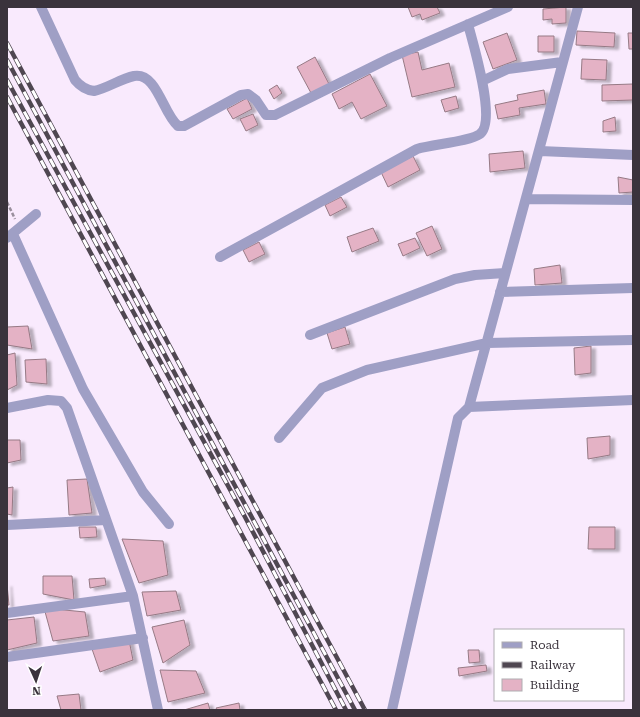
<svg xmlns="http://www.w3.org/2000/svg" width="640" height="717" viewBox="0 0 640 717" font-family="'Roboto Serif',serif">
<style>
.building{fill:#e4b2c5;stroke:#967a85;filter:url(#shadow)}
.lines{fill:none;stroke-linecap:round;stroke-linejoin:round}
.path{stroke:#9a8f9d;stroke-width:2.5;stroke-dasharray:4 2;stroke-linecap:butt}
.minor{stroke:#9f9fc5;stroke-width:10}
.rail-casing{stroke:#4f4751;stroke-width:4.5}
.rail{stroke:#fff;stroke-width:3;stroke-dasharray:9;stroke-linecap:butt}
</style>
<defs>
<filter id="shadow"><feDropShadow dx="4.5" dy="2.5" stdDeviation="1" flood-color="#0004"/></filter>
</defs>
<rect width="100%" height="100%" fill="#f9eafd"/>
<path class="building" d="M408,7H437L440,13L422,20L420,14L412,17Z
M566,7V23L552,24V19L543,20V9Z
M577,31L615,33L614,47L576,45Z
M507,33L517,60L493,69L483,42Z
M628,33H633V49H629Z
M538,36H554V52H538Z
M418,52L422,70L449,63L455,87L412,97L402,55Z
M315,57L329,84L311,93L297,67Z
M582,59L607,60L606,80L581,79Z
M370,74L387,106L361,119L352,102L339,109L332,94Z
M633,84V100L602,101V85Z
M277,85L282,93L274,99L269,90Z
M544,90L546,104L519,108L520,115L498,119L495,105L518,100L517,95Z
M456,96L459,108L445,112L441,100Z
M247,98L252,109L233,119L227,109Z
M253,114L258,125L246,131L240,119Z
M615,117L616,131L603,132V121Z
M523,151L525,168L490,172L489,154Z
M413,156L420,170L388,187L381,172Z
M618,177L633,180V192L619,193Z
M341,197L347,207L330,216L325,205Z
M432,226L442,249L427,256L416,233Z
M373,228L379,241L352,252L347,237Z
M415,238L420,248L403,256L398,244Z
M259,242L265,254L249,262L243,250Z
M560,265L562,283L535,285L534,269Z
M28,326L32,349L7,345V327Z
M345,327L350,344L332,349L327,333Z
M591,346V373L575,375L574,348Z
M15,353L17,385L7,390V355Z
M46,359L47,384L26,382L25,360Z
M610,436V455L588,459L587,438Z
M7,440H20L21,460L7,463Z
M87,479L92,513L69,515L67,480Z
M13,487L12,515L7,514V488Z
M79,527H96L97,537L80,538Z
M589,527H615V549H588Z
M122,539L163,541L168,575L139,583Z
M43,576H72L74,600L43,594Z
M105,578L106,585L90,588L89,579Z
M7,584L9,605H7Z
M176,591L181,610L147,616L142,592Z
M44,608L85,612L89,636L53,641Z
M34,617L37,643L7,650V620Z
M184,620L190,645L163,663L152,627Z
M129,640L133,660L100,672L92,649Z
M468,650H479L480,662L469,663Z
M486,665L487,671L459,676L458,668Z
M160,670L196,671L205,693L168,702Z
M79,694L81,710H61L57,696Z
M208,703L210,710H184Z
M239,703L240,710H217L216,708Z"/>
<g class="lines">
<path class="path" d="M7,202L15,219"/>
<path class="minor" d="M41,7L75,80C80,86 85,90 94,91C108,88 120,79 134,76C157,72 163,114 178,126H184L241,95L248,94L256,100L266,115H275L390,58L508,7
M482,81L508,69L562,62
M540,151L633,155
M526,199L633,200
M13,234L83,389L143,492L169,524
M7,238L36,214
M220,257L417,149C432,144 469,142 480,134C497,121 473,44 468,24
M500,292L633,288
M310,335L455,279L475,275L505,273
M469,407L578,7
M7,408L48,400L61,401L67,408L133,596L158,710
M279,438L322,388L367,370L487,343L633,340
M7,525L106,520
M7,613L133,596
M7,657L143,638
M392,710L458,418L469,407L633,400"/>
<g class="rail-casing">
<path id="rail" d="M7,43L365,710
M7,60L355,710
M7,80L245,517L346,710
M7,97L336,710"/>
</g>
<use href="#rail" class="rail"/>
</g>
<rect width="640" height="717" fill="none" stroke="#3a333c" stroke-width="16"/>
<rect x="494" y="629" width="130" height="72" fill="#ffffff" stroke="#b0adb1"/>
<rect x="502" y="642" width="20" height="6" fill="#9f9fc5" stroke="#b0adb1"/>
<text x="530" y="649" font-size="12" fill="#3a333c">Road</text>
<rect x="502" y="662" width="20" height="6" fill="#4f4751" stroke="#b0adb1"/>
<text x="530" y="669" font-size="12" fill="#3a333c">Railway</text>
<rect x="502" y="679" width="20" height="12" fill="#e4b2c5" stroke="#b0adb1"/>
<text x="530" y="689" font-size="12" fill="#3a333c">Building</text>
<g transform="translate(36 681) rotate(177)" stroke="#ffffff" stroke-width="3" paint-order="stroke">
<path d="M0-3L7 15L0 10L-7 15Z" fill="#3a333c"/>
<text y="-6" font-size="11" font-weight="bold" text-anchor="middle" fill="#3a333c">N</text>
</g>
</svg>
